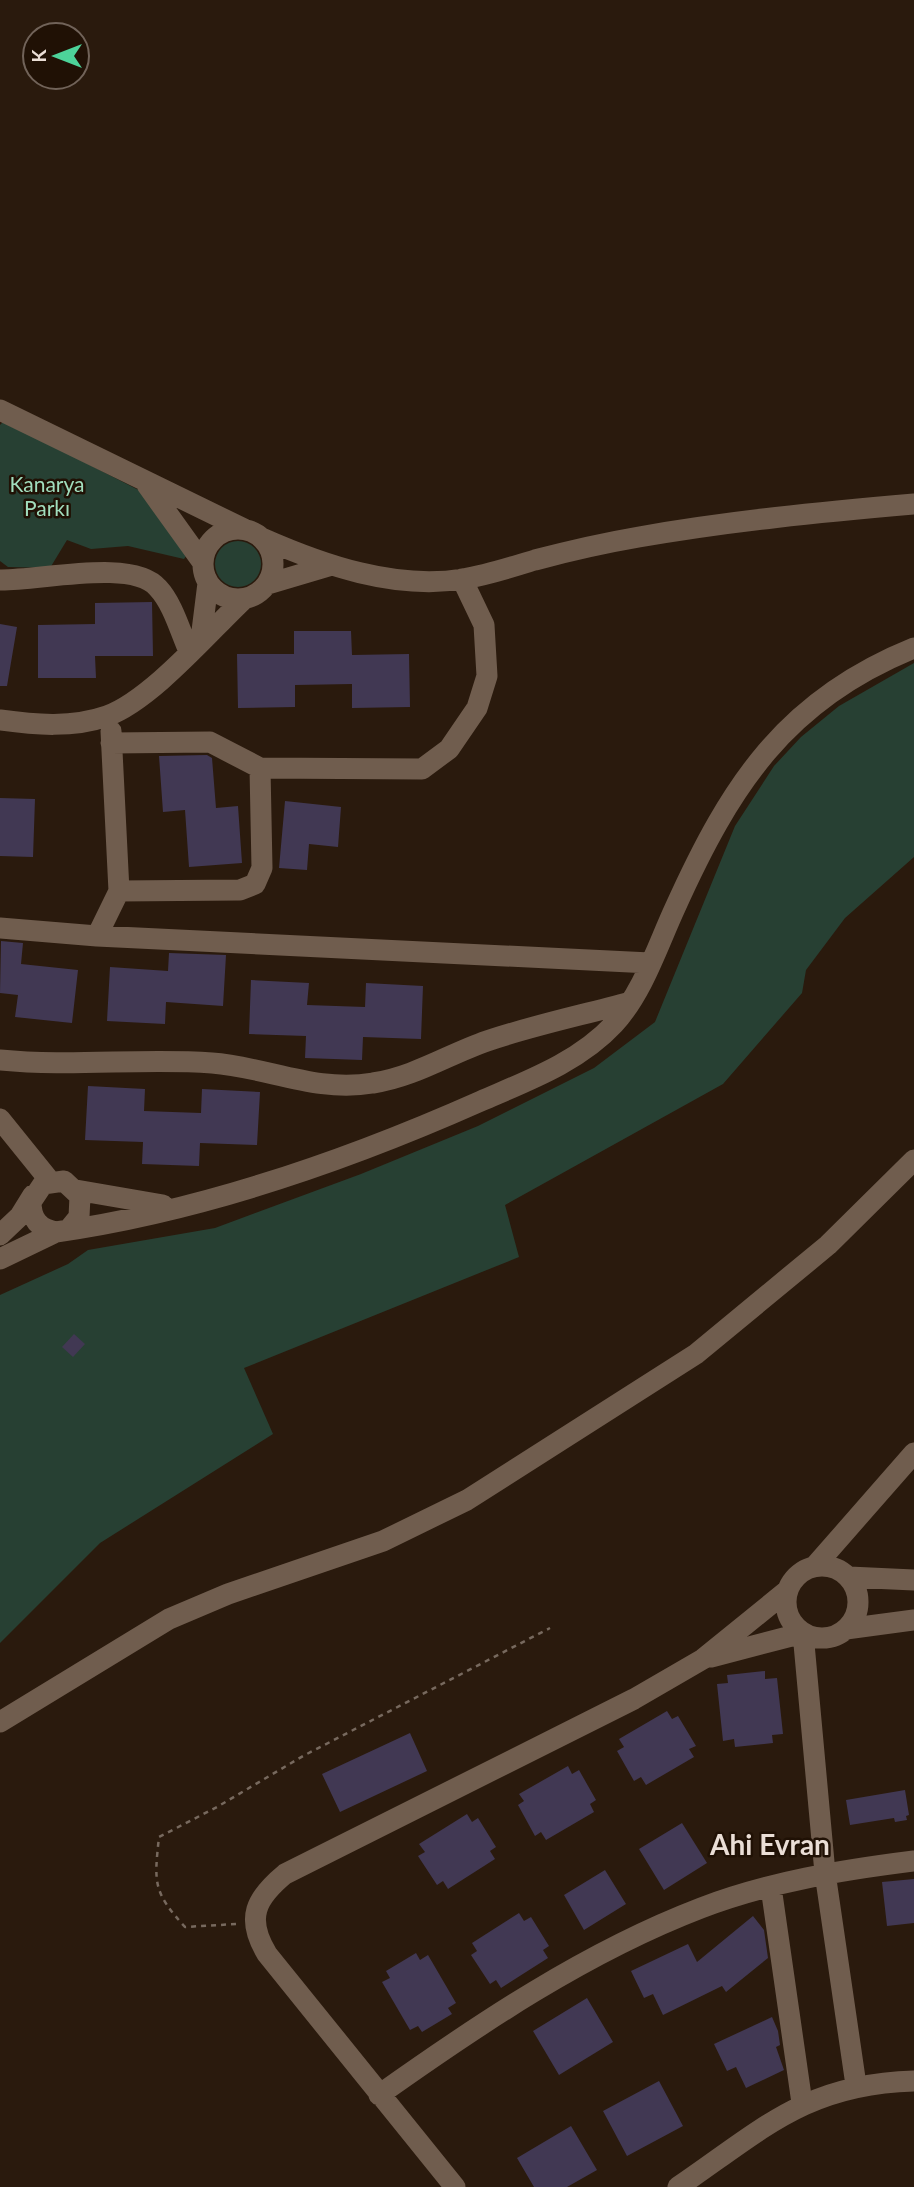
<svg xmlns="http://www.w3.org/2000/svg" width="914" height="2187" viewBox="0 0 914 2187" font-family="Lato,sans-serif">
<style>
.green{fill:#274033}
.building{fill:#413853}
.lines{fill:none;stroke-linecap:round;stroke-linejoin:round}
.path{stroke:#77695e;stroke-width:2.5;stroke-dasharray:5 5;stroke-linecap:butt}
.minor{stroke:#705d4e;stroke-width:21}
.labels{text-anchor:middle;stroke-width:5;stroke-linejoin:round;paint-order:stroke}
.park-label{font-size:21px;fill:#a1ddbd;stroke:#201105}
.district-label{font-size:28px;font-weight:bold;fill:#eaded6;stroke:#201105}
</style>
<rect width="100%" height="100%" fill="#2a1a0d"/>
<path class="green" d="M4,421L160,501L194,545L184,559L128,546L91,549L67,540L50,568L8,567L0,561V425Z
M215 564a23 23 0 1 1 46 0a23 23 0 1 1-46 0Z
M914,663V857L845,918L806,970L802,993L723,1084L505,1205L519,1257L244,1368L273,1434L100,1543L0,1643V1295L68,1264L88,1250L215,1228L361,1174L478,1126L594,1068L655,1022L735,826L774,766L801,737L839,706Z"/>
<path class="building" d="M152,602L153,656H95L96,678H38V625L95,624V603Z
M0,624L17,627L7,686H0Z
M294,631H351L352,655L409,654L410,707L352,708V684L295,685V707L238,708L237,654H294Z
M207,755L212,758L216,808L238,806L242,863L189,867L185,810L163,812L159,756Z
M0,798L35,799L33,857L0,856Z
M285,801L341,807L338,847L309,844L307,870L279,868Z
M1,941L23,943L21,964L78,970L72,1023L15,1017L18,995L0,993Z
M169,953L226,955L223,1006L166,1002L165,1024L107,1021L110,967L168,971Z
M251,980L309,983L307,1005L365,1007L366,983L423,986L421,1039L363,1037L362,1060L305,1058L306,1036L249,1034Z
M88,1086L145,1089L144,1111L201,1113L202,1089L260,1092L257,1145L200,1143L199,1166L142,1164L143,1142L85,1140Z
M74,1334L85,1344L73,1357L62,1347Z
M765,1671V1679L777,1678L783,1734L772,1735L773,1743L735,1747L734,1739L723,1741L717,1684L728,1683L727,1675Z
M667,1711L672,1719L678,1716L696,1746L689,1749L694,1757L646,1785L641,1777L634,1781L617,1751L624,1747L619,1739Z
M410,1733L427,1771L340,1812L322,1774Z
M568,1766L572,1774L579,1770L596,1800L590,1804L594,1812L546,1840L541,1832L535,1836L518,1805L524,1801L519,1794Z
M905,1790L909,1815L906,1816L907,1820L895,1822L894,1818L850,1825L846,1800Z
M467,1814L472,1822L478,1818L496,1847L490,1851L495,1859L448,1889L443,1881L437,1885L418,1856L425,1852L419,1844Z
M682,1823L707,1863L664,1890L639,1849Z
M605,1870L626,1904L584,1930L564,1895Z
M914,1879V1923L887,1926L882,1882Z
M519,1913L524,1921L531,1917L549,1946L543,1950L548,1958L501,1988L496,1980L490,1984L471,1955L477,1951L472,1943Z
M753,1916L764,1930L768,1958L726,1992L722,1986L663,2015L653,1994L644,1998L631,1971L688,1944L697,1962Z
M416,1953L420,1960L428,1955L456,2003L448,2008L452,2014L422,2032L418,2026L410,2030L382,1982L390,1978L386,1971Z
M587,1998L613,2042L559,2075L533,2031Z
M772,2017L778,2031L780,2045L776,2047L784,2070L746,2088L736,2067L727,2071L714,2044Z
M659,2081L683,2126L627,2156L603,2111Z
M571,2126L597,2170L567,2187H534L517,2158Z"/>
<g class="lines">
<path class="path" d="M236,1924L185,1927C153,1892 154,1883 159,1837L217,1807L303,1756L550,1628"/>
<path class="minor" d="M0,410L244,529
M147,485L203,563
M203 564a35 35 0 1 1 70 0a35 35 0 1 1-70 0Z
M262,538C323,565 395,590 463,579C488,575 511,567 535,560C569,551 604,543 639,537C730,521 822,512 914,504
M0,580C39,581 133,558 158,588C173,604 180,631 189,651
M268,584L332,565
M201,639L208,583
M0,720C35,725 73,728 107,716C151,700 208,633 243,600
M111,743L210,742L260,768L262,868L255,884L240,890L119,891
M260,768L422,769L449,749L477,708L487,676L484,625L462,579
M0,928L97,936L650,963
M97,936L119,891L111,731
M0,1060C71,1067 141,1058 212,1063C267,1067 316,1093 373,1083C414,1077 449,1054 487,1041C534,1025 583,1015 630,1002
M0,1119L50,1181
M76,1190L163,1205
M70,1228L79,1217L80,1196L64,1181L43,1184L31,1202C31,1219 39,1229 56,1232C203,1211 346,1161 481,1101C527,1081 579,1062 614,1024C643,992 657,947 675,908C730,786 785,700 914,648
M0,1235L20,1216L33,1195
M0,1259L56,1232
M786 1602a36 36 0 1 1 72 0a36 36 0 1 1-72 0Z
M815,1566L914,1453
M849,1577L914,1580
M846,1629L914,1620
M711,1657L803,1633L825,1873L856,2085
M0,1722L169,1619L228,1594L383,1541L467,1500L696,1354L828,1245L914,1160
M771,1887L802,2103
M379,2095C479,2024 586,1952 701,1908C769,1882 842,1870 914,1861
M455,2187L267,1954C245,1918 256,1898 285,1874L634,1699L703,1659L788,1590
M678,2187C763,2129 806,2084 914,2081"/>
</g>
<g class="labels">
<g class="park-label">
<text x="47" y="492">Kanarya<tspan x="47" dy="24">Parkı</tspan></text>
</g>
<g class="district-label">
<text x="770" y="1855">Ahi Evran</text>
</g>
</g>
<g transform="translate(56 56) rotate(270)"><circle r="33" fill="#201105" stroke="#716359" stroke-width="2"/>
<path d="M0-5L12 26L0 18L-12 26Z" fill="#4dd39a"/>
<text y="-10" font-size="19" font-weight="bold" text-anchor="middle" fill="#eaded6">K</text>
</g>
</svg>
